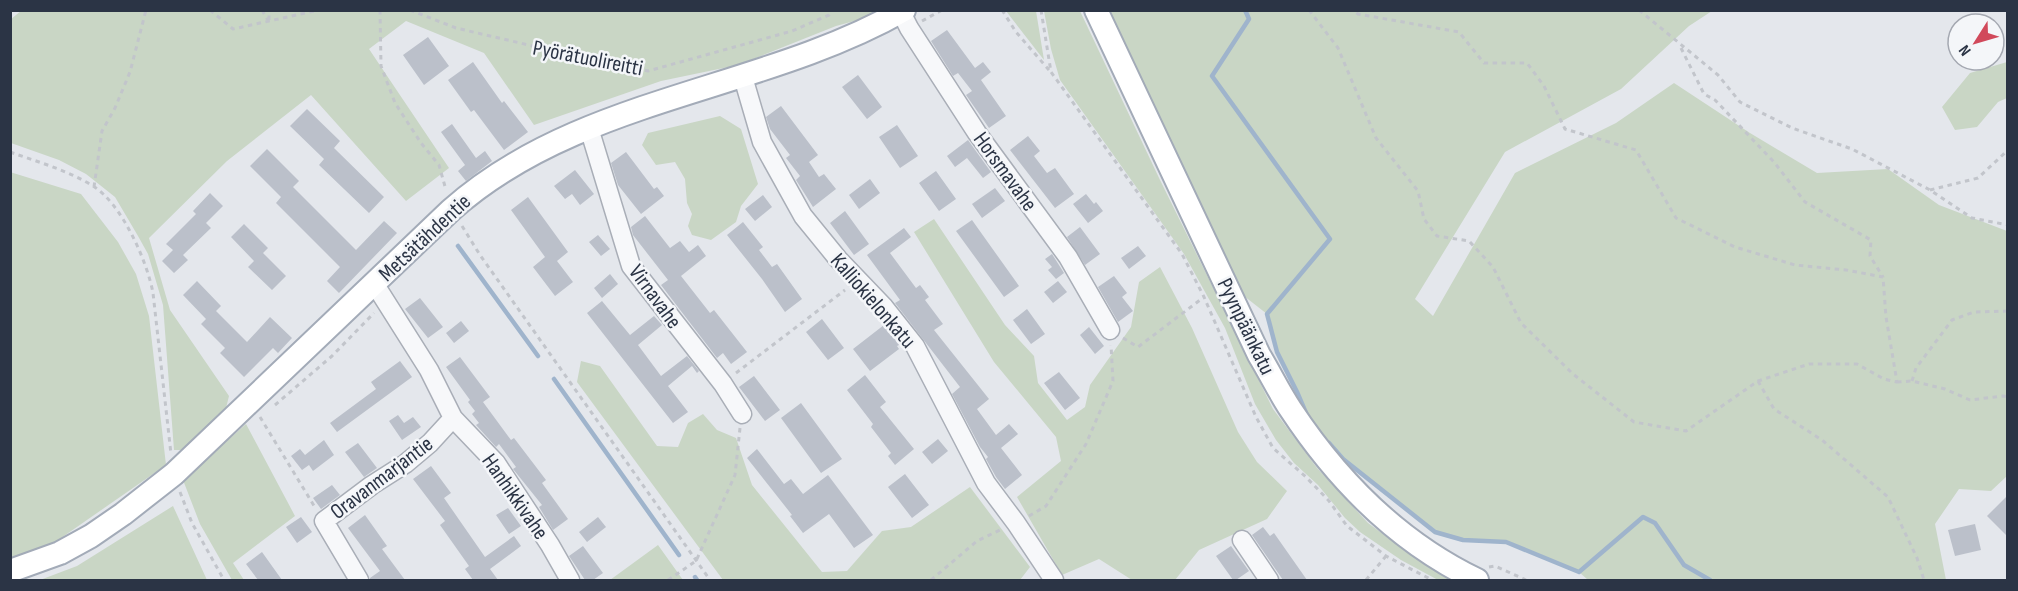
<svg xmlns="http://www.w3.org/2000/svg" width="2018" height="591" viewBox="0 0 2018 591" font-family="'Sofia Sans Condensed',sans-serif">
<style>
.green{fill:#c9d6c5}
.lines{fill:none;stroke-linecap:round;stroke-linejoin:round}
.stream{stroke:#9fb4cc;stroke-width:4.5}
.building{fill:#bbc0ca}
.minor-casing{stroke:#a9aeb7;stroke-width:21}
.major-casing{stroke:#a3abb8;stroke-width:26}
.path{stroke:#c2c5cb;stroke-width:3;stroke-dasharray:4.5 4.5;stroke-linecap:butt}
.minor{stroke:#f7f8fa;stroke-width:18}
.major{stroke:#fff;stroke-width:22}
.labels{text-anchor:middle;stroke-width:5;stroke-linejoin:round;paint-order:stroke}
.street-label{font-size:22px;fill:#2b3445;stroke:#f4f6f9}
</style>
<rect width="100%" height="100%" fill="#e4e7ec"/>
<path class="green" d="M22,10L885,11L880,14L836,26L738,65L661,81L534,125L484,53L406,21L369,49L449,168L406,201L311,95L227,161L149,238L170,310L229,396L225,412L183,450H174L163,305L148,254L138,236L115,197L86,174L59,160L11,143L10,20Z
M1006,11H1036L1044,60Z
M1044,11H1080L1160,180L1273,409L1317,468L1368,523L1425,565L1452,580H1438L1401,560L1360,532L1345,518L1318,485L1294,463L1276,440L1255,404L1225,328L1184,254L1060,80L1051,49Z
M1107,11H1712L1689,26L1621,89L1505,152L1415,299L1433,316L1515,173L1616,123L1674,83L1750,133L1817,173L1888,169L1939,205L2007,231V476L1991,491L1959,489L1935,524L1946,580H1588L1579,572L1506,542L1463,540L1435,532L1343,459L1308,420L1297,392L1277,352L1267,314L1244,296Z
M2007,62V98L1998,102L1977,127L1955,130L1942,107L1970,73Z
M720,116L741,129L758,184L741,206L736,222L711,240L692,235L688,226L692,214L687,203L685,179L675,162L656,165L642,145L648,133Z
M10,172L81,194L118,242L136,274L149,316L166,465L51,545L10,559Z
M934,219L1005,325L1034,356L1038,383L1067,420L1085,407L1090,385L1131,327L1139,282L1160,267L1192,328L1238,432L1257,462L1287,491L1267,519L1199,550L1175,580H1132L1099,559L1062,575L1017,497L1061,461L1056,437L994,362L914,232Z
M581,361L600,366L657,446L678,447L688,423L703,414L717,430L736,438L752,485L822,572L847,571L882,531L911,527L970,487L1030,567L1020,580H723L577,382Z
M246,424L295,516L233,563L244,580H232L200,524L183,480Z
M173,506L207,580H40L77,566Z
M658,545L683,580H610Z"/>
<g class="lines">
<path class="stream" d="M1245,10L1249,19L1212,76L1330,239L1267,314L1277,352L1297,392L1306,413
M458,246L538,356
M554,379L679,555
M1329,443L1343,459L1435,532L1463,540L1506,542L1579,572L1643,517L1655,523L1684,565L1710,580
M695,577L697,580"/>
</g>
<path class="building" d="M947,30L975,68L983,62L991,72L981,80L1006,116L989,128L966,95L972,91L958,73L953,76L931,41Z
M428,37L449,66L424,85L403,55Z
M473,62L502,103L504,101L528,132L504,150L474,110L471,112L448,80Z
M858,75L882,107L867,119L842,87Z
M781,106L818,155L809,162L819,177L824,174L836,189L813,207L796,180L800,176L786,158L790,155L770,129L766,117Z
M307,109L340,141L334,148L384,197L369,213L319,165L324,159L290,126Z
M452,124L476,158L485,151L492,161L466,181L458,171L465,165L441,132Z
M897,125L918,156L900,168L879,137Z
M1028,136L1040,151L1034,156L1047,173L1055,168L1074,194L1055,208L1010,150Z
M968,140L991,172L983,178L967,158L955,167L947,156Z
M267,149L299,181L293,187L356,250L384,221L397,233L339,293L327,281L340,267L276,203L281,197L250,166Z
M626,152L654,189L657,187L664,196L641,214L618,185L611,163Z
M575,170L594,194L580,205L572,194L565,199L554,186Z
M936,171L956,199L939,211L919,183Z
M870,179L880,193L859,209L849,195Z
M995,188L1005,201L982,218L972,204Z
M210,193L223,206L206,223L211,228L183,255L188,260L174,273L162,261L173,250L166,244L196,214L193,211Z
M1086,194L1094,204L1096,202L1103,211L1088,223L1073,204Z
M763,195L772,207L755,221L745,209Z
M528,197L568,252L557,261L573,282L555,296L533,267L545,257L511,210Z
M845,211L869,244L854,255L830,223Z
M645,216L670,248L680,241L689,252L698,245L706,256L681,276L710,313L714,310L747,352L731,364L723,353L717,358L661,285L668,280L633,235L631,227Z
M972,220L1019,286L1004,297L956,231Z
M743,222L763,247L759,250L772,267L777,264L802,299L785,312L762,279L727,235Z
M244,224L268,248L263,253L286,276L272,290L248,267L254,261L231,237Z
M1080,227L1100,254L1085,265L1067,237Z
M904,228L911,237L890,253L916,288L920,285L929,297L925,300L943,324L934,330L989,399L977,409L996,435L1009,424L1018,434L1001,448L1022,475L1005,489L996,477L986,459L988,457L980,447L952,394L960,387L895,303L900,300L867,255Z
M598,235L610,249L601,256L589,242Z
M1138,246L1146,256L1129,269L1121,258Z
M1052,254L1064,273L1056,279L1048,270L1052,267L1045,259Z
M610,274L618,284L602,298L594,288Z
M1114,276L1127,293L1122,297L1133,311L1118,322L1098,287Z
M197,281L221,306L216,311L247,342L270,317L292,338L278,353L273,348L244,377L220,353L225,348L201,324L206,319L183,295Z
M1058,281L1067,292L1053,303L1044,292Z
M420,298L443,327L428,338L405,309Z
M602,301L630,335L654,316L662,325L638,345L661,376L687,356L699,371L697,373L692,366L668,386L688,412L673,423L587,313Z
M1027,309L1045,334L1031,344L1013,320Z
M822,319L844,348L828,360L806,332Z
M461,321L469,331L454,343L446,333Z
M884,325L899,345L897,346L899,349L870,371L853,349Z
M1089,327L1104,346L1095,354L1080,335Z
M460,357L490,397L483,402L511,440L514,438L546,480L542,483L568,519L553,530L539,507L542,505L513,469L516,467L499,444L496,447L476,425L479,423L472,414L475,411L468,402L470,400L446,367Z
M400,361L412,377L337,432L330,423L376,389L371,382Z
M1059,372L1080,398L1065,410L1044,383Z
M865,375L886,402L880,407L914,449L895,465L888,456L891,453L871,427L873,424L847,390Z
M754,376L780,410L765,421L739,387Z
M801,403L842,459L821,473L781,418Z
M398,415L404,423L413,417L421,427L402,440L389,421Z
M938,439L948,451L932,464L922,452Z
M324,440L334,455L313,471L309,465L302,470L291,456L300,449L305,455Z
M358,443L377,468L364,477L345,452Z
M757,449L784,484L791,479L803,494L828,475L873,535L854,548L829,514L803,533L790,516L792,515L747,458Z
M431,466L451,493L444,498L485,557L514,536L521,546L490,569L498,580H473L465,569L469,566L440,525L445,521L413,479Z
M905,474L929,505L912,518L888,487Z
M332,485L340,495L321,509L313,498Z
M2007,496V536L1987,516Z
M508,508L521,526L509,534L496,515Z
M365,515L387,546L382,549L405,580H370V578L380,571L348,528Z
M301,517L312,532L297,543L286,527Z
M598,517L606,527L587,542L579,532Z
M1975,524L1981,550L1955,556L1948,530Z
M1263,527L1270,536L1274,533L1307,580H1283L1252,535Z
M583,546L603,573L593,580H585L569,556Z
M1231,546L1249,571L1236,580H1233L1216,556Z
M262,552L282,580H258L246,564Z"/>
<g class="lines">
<g class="minor-casing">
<path id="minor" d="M901,12L909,28L977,133L1068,257L1110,330
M743,77L762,142L803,216L838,259L884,307L915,346L986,483L1016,523L1054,580
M589,128L631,266L723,384L742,414
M453,418L496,463L550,545L570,580
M1242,540L1269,580
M359,580L324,521L372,485L405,464L430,443L453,418L429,370L374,283"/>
</g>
<g class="major-casing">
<path id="major" d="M1096,10L1259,355C1270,373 1279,392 1291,410C1338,481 1400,543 1477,580
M10,571L60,553L91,536L123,514L174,474L451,210C578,97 760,92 904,10"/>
</g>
<path class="path" d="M210,10L233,29L319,10
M262,10L269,22
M380,10L381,66L395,103L421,143L439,165L446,190
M410,10L456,28L550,50L648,71L792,31L829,15L832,10
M1002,10L1016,32L1049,70
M1041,10L1051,72L1182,254L1204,297L1256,417L1273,448L1306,477L1329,501L1347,526L1386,556L1432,580
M1309,10L1338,48L1376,138L1418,191L1424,219L1437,236L1469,241L1493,267L1521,323L1573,374L1634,422L1686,431L1758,381L1809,364H1857L1884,379L1897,382L1886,317L1883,277L1846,270L1795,265L1735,247L1676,218L1636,150L1565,129L1544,86L1527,63H1484L1459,32L1358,14L1353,10
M1639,10L1718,75L1740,102L1792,128L1852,149L1930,190L1972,218L2008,225
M269,20V10
M922,21L942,10
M1681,48L1704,94L1715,100L1774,162L1805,202L1871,240L1870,256L1883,277
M10,152C38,162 67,170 93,186C122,204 147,261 153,293L171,454
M94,187L102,131L115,108L130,72L146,10
M1930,190L1978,178L2008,150
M462,226L480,255L710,580
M1123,338L1138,347L1204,297
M736,373L845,290
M1758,381L1774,409L1822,440L1888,497L1917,558L1924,580
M1912,381L1916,368L1952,320L1974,312L2008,311
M1897,382L1912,381L1945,389L1970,400L2003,396L2008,397
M275,405L332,356L374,313
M260,417L316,509
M180,492L192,523L224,580
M1029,516L1046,506L1086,444L1113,381L1111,345
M1489,567L1495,566L1526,580
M668,580L696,561L735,475L740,428
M931,580L977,541L1002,529
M1366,580L1386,556"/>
<use href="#minor" class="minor"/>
<use href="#major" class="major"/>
</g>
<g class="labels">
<g class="street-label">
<text transform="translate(588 57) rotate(11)" y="8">Pyörätuolireitti</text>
<text transform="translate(1006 171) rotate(54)" y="8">Horsmavahe</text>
<text transform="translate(424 237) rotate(-43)" y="8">Metsätähdentie</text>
<text transform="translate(656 296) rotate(54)" y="8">Virnavahe</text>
<text transform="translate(874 300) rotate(49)" y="8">Kalliokielonkatu</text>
<text transform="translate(1247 326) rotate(64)" y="8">Pyynpäänkatu</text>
<text transform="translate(381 477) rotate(-37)" y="8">Oravanmarjantie</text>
<text transform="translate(516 496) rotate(55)" y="8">Hanhikkivahe</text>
</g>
</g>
<rect width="2018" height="591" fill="none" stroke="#2b3445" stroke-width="24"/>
<g transform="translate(1976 42) rotate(233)"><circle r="28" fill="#f4f6f9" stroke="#a4a8b1" stroke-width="1.5"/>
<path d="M0-4.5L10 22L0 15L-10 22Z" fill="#d1495b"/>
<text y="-9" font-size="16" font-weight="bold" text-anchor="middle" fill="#2b3445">N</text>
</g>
</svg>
